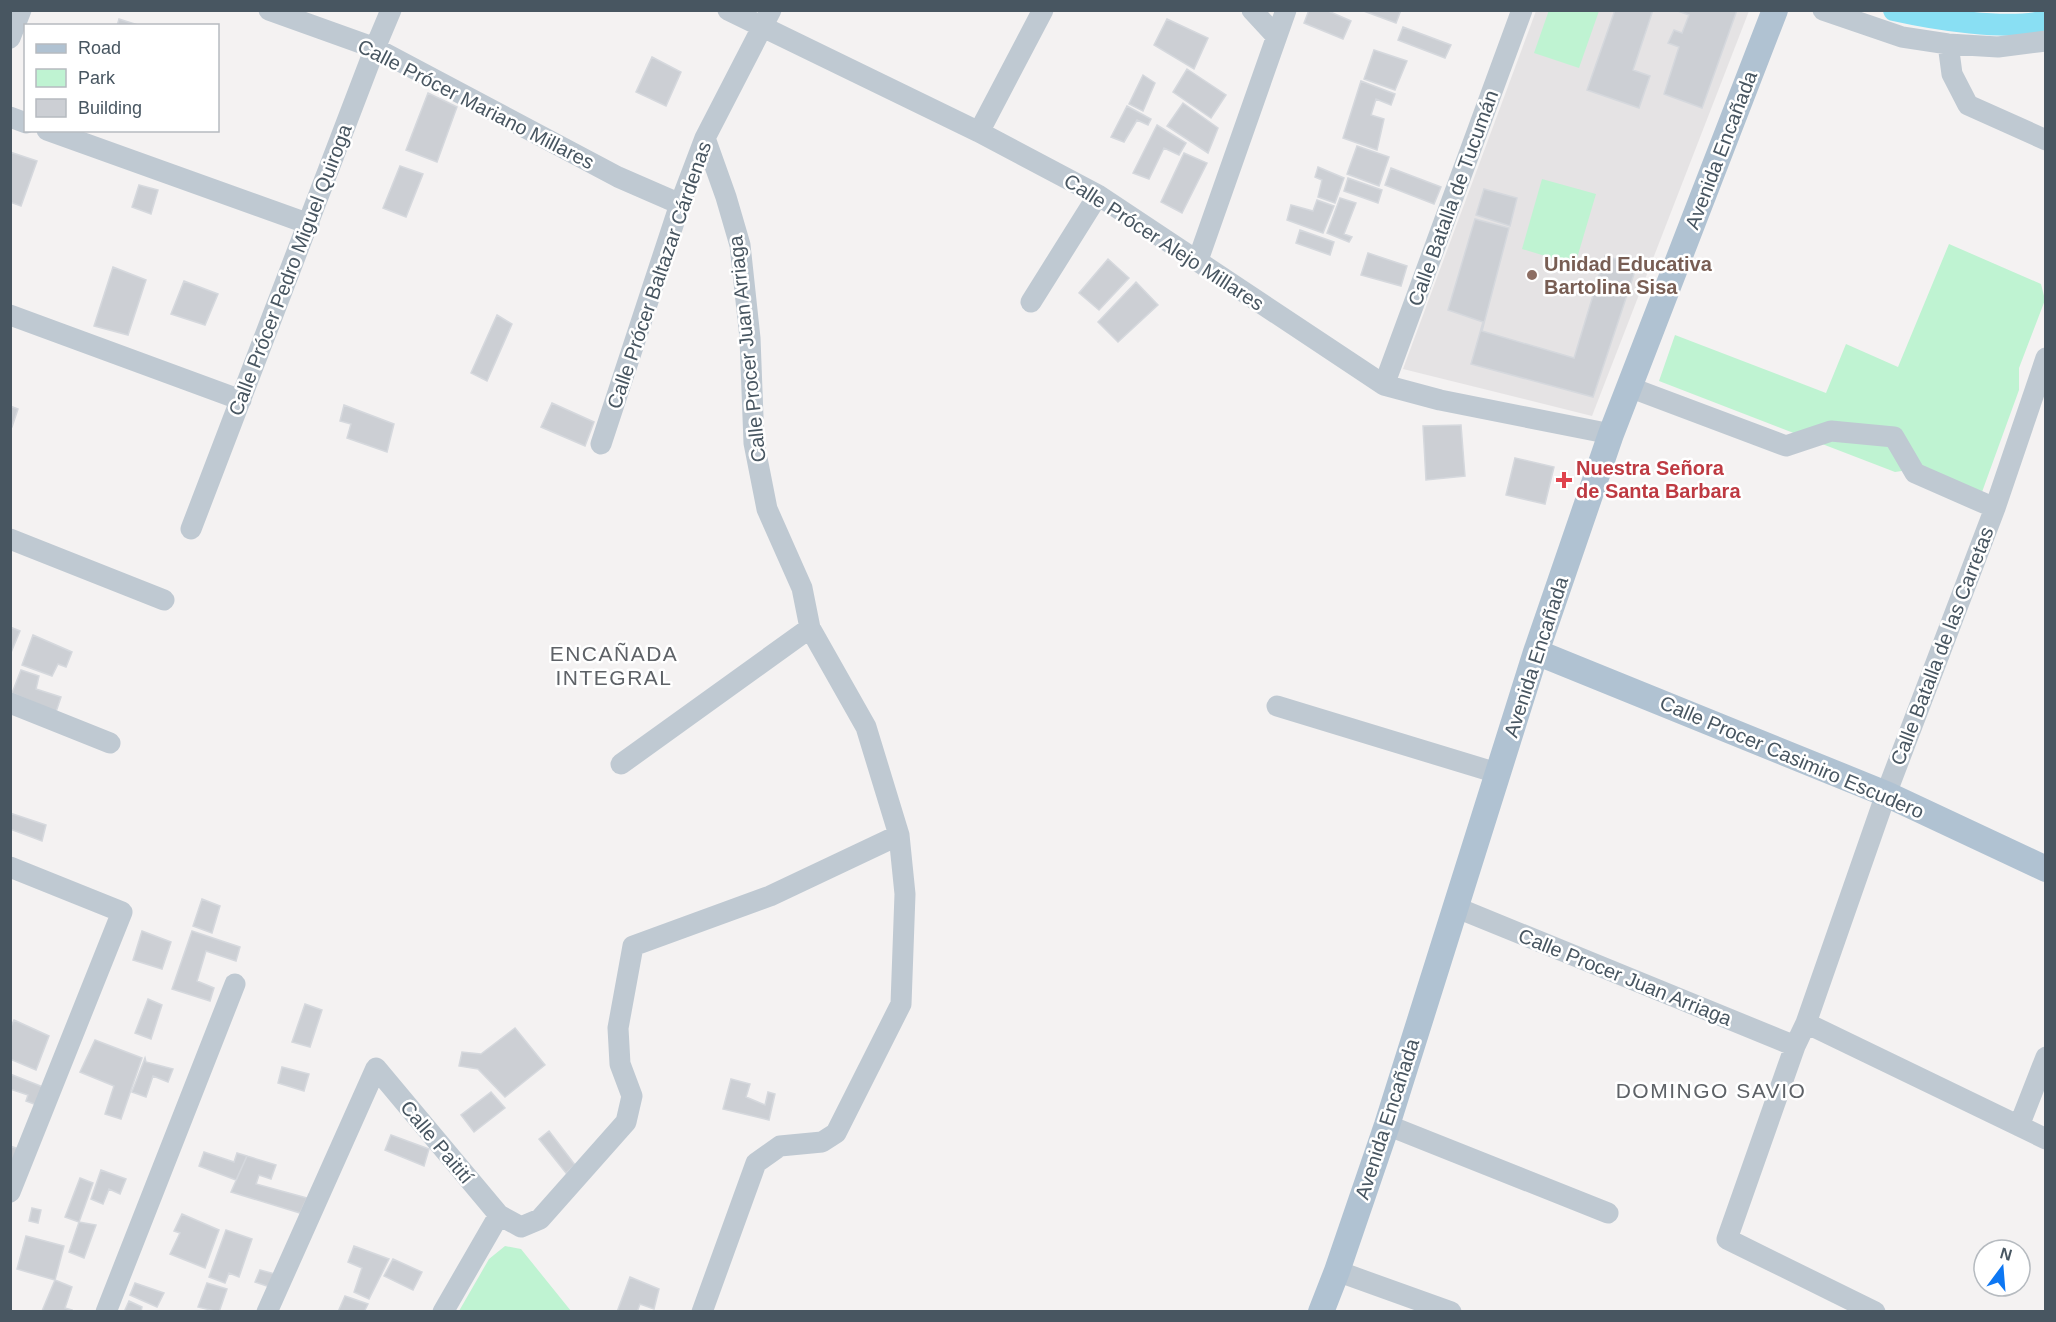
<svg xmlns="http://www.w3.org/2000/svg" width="2056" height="1322" viewBox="0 0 2056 1322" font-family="Arial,sans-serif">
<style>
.education{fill:#e5e3e4}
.green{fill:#bff3d2}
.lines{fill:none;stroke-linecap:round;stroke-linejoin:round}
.canal{stroke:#89dff3;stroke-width:22}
.building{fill:#cccfd4;stroke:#d5d8dd;stroke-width:1.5}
.minor{stroke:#bfc9d2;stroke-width:21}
.major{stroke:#b0c2d2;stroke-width:26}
.education-dot{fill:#8d6e63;stroke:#fff;stroke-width:2}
.health-dot{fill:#e0444e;stroke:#fff;stroke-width:2}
.labels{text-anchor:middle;stroke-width:5;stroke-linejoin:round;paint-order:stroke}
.street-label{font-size:20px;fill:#485661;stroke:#fff}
.education-label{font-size:20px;font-weight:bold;fill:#785e54;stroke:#fff;text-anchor:start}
.health-label{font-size:20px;font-weight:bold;fill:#be3a42;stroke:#fff;text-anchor:start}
.neighbourhood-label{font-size:21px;letter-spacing:1.5px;fill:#5e6267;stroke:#fff}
</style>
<rect width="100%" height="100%" fill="#f4f2f2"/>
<path class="education" d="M1536,11H1749L1592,416L1403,369Z"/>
<path class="green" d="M1549,10L1599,11L1579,68L1534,53Z
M1542,179L1596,194L1575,265L1522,249Z
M1949,244L2041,284L2045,300L2019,368V390L1982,492L1921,468L1895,472L1659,381L1675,335L1826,393L1846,344L1898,367Z
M505,1246L521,1249L571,1311H459L489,1259Z"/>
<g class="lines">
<path class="canal" d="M1894,10C1934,19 2007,31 2046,21"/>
</g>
<path class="building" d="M1309,10H1326L1351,21L1343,39L1304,23Z
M1361,10H1401L1396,23Z
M1615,10H1653L1633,70L1650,76L1639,108L1587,90Z
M1675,10H1737L1702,108L1664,94L1679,47L1668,43L1674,30L1682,33L1689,15Z
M119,19L141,26H117Z
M1167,19L1208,38L1194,69L1154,45Z
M1403,27L1451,45L1445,58L1398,40Z
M1374,50L1407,61L1395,90L1364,79Z
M652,57L681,72L666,106L636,92Z
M1187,69L1226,95L1211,118L1173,92Z
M1143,75L1155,83L1143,111L1129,104Z
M1361,81L1395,94L1391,105L1376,99L1371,115L1384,119L1377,150L1343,138Z
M428,93L457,107L437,162L406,150Z
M1183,103L1218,128L1208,153L1167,126Z
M1127,106L1151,119L1148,125L1137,120L1124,142L1111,137Z
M1157,125L1186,143L1179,155L1164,148L1149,179L1133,173Z
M1357,146L1389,157L1379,186L1347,174Z
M10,152L37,161L21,206L10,202Z
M1184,153L1207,163L1182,213L1161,202Z
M400,166L423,174L406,217L383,208Z
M1318,167L1344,178L1335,203L1318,197L1322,180L1315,177Z
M1391,168L1441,187L1434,204L1385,185Z
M1348,178L1382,190L1378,203L1344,191Z
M139,185L158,190L151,214L132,207Z
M1484,189L1517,198L1510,226L1476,215Z
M1340,198L1356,203L1344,234L1352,237L1349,242L1327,233Z
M1317,200L1334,206L1323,233L1287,220L1291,205L1313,211Z
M1475,219L1509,228L1482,331L1574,358L1605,256L1637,265L1593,397L1471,364L1483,322L1448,310Z
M1300,230L1334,242L1330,255L1296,243Z
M1368,253L1407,266L1401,286L1361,275Z
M1108,259L1129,278L1099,310L1079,293Z
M113,267L146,280L128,335L94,326Z
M184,281L218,294L205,325L171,314Z
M1136,282L1158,305L1118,342L1098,322Z
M497,315L512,324L487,381L471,373Z
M552,403L594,422L585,446L541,427Z
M344,405L394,424L387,452L347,438L351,424L340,421Z
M10,406L18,409L12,427H10Z
M1461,425L1465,476L1426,480L1423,426Z
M1515,458L1554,467L1545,504L1506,495Z
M10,627L20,631L10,655Z
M33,635L72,652L66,667L58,664L52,676L22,665Z
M21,670L39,676L36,689L61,697L56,712L12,693Z
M10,813L46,825L42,841L10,829Z
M202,899L220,906L212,933L193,926Z
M142,931L171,942L162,969L133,960Z
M192,931L240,947L236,961L206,951L197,981L214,988L210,1001L172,989Z
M148,999L162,1005L151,1039L135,1033Z
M305,1004L322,1010L310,1047L292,1042Z
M14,1020L49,1036L36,1070L10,1059V1029Z
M515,1028L545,1065L505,1097L478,1069L459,1066L462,1052L481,1054Z
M95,1040L142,1058L121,1119L105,1114L114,1086L80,1072Z
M145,1058L146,1062L173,1069L168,1082L153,1076L146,1097L132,1092Z
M282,1067L309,1074L304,1091L278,1083Z
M10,1074L43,1087L37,1105L26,1101L28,1095L10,1089Z
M731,1079L750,1084L746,1097L765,1105L768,1092L775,1094L769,1120L723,1109Z
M491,1092L505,1108L474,1132L461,1115Z
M549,1131L575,1165L566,1173L539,1139Z
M391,1135L429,1149L424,1166L385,1150Z
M10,1146L19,1149L10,1165Z
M204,1152L234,1162L237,1153L247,1156L236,1180L199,1166Z
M247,1156L276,1165L271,1179L259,1175L256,1184L307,1198L300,1213L231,1192Z
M101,1170L126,1179L120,1194L109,1189L103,1204L91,1199Z
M80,1178L93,1183L79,1222L65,1217Z
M32,1208L41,1210L38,1223L29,1221Z
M182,1214L219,1230L205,1268L170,1254L180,1233L174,1231Z
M79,1222L96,1225L84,1258L69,1252Z
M226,1230L252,1239L239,1277L229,1273L225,1283L209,1277Z
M26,1236L64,1246L55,1280L17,1269Z
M354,1246L389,1259L369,1299L354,1292L362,1268L348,1262Z
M393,1259L422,1272L413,1290L384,1276Z
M260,1270L275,1274L270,1287L255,1282Z
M630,1277L659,1289L654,1309L640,1304L637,1312H617Z
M55,1280L72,1287L65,1308L72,1310L71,1312L42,1311Z
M135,1283L164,1293L157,1307L130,1295Z
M207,1283L227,1289L219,1312L198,1307Z
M345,1296L368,1304L364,1312H338Z
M129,1301L142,1307L141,1312H124Z"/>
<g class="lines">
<path class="minor" d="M269,10L375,48L618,177L680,204
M728,10L979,132L1098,195L1384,385L1440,400L1611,434
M1252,10L1276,36
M1823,10L1902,37L1948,44L1998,47L2046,41
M10,38L21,10
M1948,44L1952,74L1968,105L2046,140
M10,117L26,123
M47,130L309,224
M979,132L1043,10
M1198,260L1286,10
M1031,302L1098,195
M10,315L241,400
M1384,385L1522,10
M1629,387L1786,446L1831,431L1894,437L1915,473L1995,508
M601,444L680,204L705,138L771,10
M191,529L375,48L391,10
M10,539L164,600
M10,703L110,743
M1277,706L1497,773
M621,764L810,628
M10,867L122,912L10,1192
M1455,907L1795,1046
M1806,1023L2046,1139
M1387,1125L1608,1213
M2019,1126L2046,1057
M1337,1271L1451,1312
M106,1312L235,984
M267,1312L376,1068L499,1215
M443,1312L499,1215L521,1227L540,1219L626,1122L632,1096L620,1064L618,1028L633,946L770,896L899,835
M702,1312L756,1163L780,1146L822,1142L836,1133L901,1004L905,894L899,835L866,727L810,628L802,588L767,509L754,443L750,338L740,245L726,197L705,138
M1875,1312L1727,1239L1795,1046L1806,1023L1886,794L1995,508L2046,358"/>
<path class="major" d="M1536,652L1886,794L2046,869
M1321,1312L1337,1271L1387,1125L1536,652L1611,434L1775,10"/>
</g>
<circle class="education-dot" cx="1532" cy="275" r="6"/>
<path class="health-dot" d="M1561 471h6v6h6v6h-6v6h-6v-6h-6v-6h6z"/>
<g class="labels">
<g class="street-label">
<text transform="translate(476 104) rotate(27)" y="7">Calle Prócer Mariano Millares</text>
<text transform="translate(1721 150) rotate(-69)" y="7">Avenida Encañada</text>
<text transform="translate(1453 198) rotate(-70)" y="7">Calle Batalla de Tucumán</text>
<text transform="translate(1164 242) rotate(33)" y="7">Calle Prócer Alejo Millares</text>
<text transform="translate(290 270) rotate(-69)" y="7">Calle Prócer Pedro Miguel Quiroga</text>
<text transform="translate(659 275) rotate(-71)" y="7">Calle Prócer Baltazar Cárdenas</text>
<text transform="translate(747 349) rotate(-96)" y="7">Calle Procer Juan Arriaga</text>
<text transform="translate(1942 646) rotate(-69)" y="7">Calle Batalla de las Carretas</text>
<text transform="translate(1536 657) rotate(-72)" y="7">Avenida Encañada</text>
<text transform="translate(1792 757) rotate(23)" y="7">Calle Procer Casimiro Escudero</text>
<text transform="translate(1625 977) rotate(22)" y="7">Calle Procer Juan Arriaga</text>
<text transform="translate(1387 1119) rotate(-72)" y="7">Avenida Encañada</text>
<text transform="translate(437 1142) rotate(50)" y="7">Calle Paitití</text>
</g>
<g class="education-label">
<text x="1544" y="271">Unidad Educativa<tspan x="1544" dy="23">Bartolina Sisa</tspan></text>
</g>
<g class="health-label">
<text x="1576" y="475">Nuestra Señora<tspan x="1576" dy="23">de Santa Barbara</tspan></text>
</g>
<g class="neighbourhood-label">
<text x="614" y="661">ENCAÑADA<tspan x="614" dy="24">INTEGRAL</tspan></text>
<text x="1711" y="1098">DOMINGO SAVIO</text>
</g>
</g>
<rect width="2056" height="1322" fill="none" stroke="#485661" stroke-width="24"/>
<rect x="24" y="24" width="195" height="108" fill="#ffffff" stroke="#b6bbc0" stroke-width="1.5"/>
<rect x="36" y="44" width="30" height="9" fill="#b0c2d2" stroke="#b6bbc0" stroke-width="1.5"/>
<text x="78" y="54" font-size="18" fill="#485661">Road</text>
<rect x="36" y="69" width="30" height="18" fill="#bff3d2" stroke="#b6bbc0" stroke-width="1.5"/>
<text x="78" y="84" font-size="18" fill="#485661">Park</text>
<rect x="36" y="99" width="30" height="18" fill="#cccfd4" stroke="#b6bbc0" stroke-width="1.5"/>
<text x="78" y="114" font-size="18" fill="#485661">Building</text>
<g transform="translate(2002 1268) rotate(16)"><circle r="28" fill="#ffffff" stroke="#b6bbc0" stroke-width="1.5"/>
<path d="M0-4.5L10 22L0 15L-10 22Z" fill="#0d77f3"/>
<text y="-9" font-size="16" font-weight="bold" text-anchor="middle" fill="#485661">N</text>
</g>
</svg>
